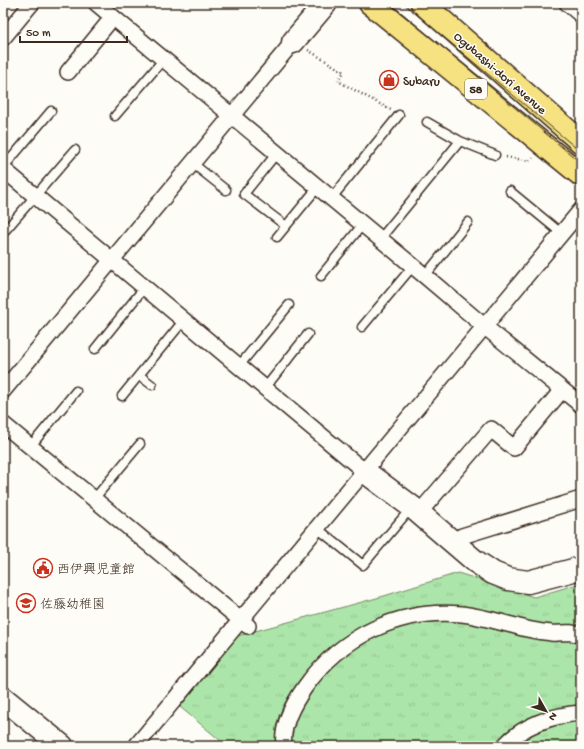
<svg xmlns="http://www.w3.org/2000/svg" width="584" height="749" viewBox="0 0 584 749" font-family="'Gochi Hand','Klee One',sans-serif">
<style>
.park{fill:url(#park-tufts);stroke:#748864}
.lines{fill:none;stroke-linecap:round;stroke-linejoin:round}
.lane-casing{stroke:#3b2a1e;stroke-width:11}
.street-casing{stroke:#3b2a1e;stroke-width:18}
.secondary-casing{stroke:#3b2a1e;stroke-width:25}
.primary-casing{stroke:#3b2a1e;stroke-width:25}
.path{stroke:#3b2a1e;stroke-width:2.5;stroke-dasharray:1 3;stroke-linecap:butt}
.lane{stroke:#fdfcf7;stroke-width:8}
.street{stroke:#fdfcf7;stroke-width:15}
.secondary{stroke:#fdfcf7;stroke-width:22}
.primary{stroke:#f6e281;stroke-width:22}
.tram{stroke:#3b2a1e;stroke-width:1}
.labels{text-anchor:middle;stroke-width:3;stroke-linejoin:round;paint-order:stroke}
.shield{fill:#fdfcf7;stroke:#75695f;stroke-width:1}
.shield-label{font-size:12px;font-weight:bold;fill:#3b2a1e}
.street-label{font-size:13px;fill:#3b2a1e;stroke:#fdfcf7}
.poi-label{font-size:13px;fill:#3b2a1e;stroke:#fdfcf7;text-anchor:start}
</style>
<defs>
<pattern id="park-tufts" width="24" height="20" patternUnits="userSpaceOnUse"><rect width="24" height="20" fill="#ace5a9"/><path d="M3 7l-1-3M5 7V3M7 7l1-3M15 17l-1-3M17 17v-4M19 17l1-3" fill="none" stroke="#95c591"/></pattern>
</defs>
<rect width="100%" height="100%" fill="#fdfcf7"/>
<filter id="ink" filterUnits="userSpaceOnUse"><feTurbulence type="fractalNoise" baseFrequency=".025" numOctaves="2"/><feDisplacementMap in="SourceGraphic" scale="8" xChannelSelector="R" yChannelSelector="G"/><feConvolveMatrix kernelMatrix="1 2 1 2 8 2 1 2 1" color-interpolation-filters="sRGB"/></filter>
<g filter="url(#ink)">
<path class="park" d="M458,573L534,597L581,583V746H227L180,707L237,636L384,596Z"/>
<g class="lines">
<g class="lane-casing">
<path id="lane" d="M115,116L163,60
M427,122L460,141L495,155
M276,154L244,194L286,226
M192,163L226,190
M3,168L51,111
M510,191L561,233
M331,199L399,115
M3,233L75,150
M277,237L318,187
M380,239L460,141
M321,276L363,224
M425,276L468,222
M362,327L413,266
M95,349L144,288
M239,366L289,305
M139,375L152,385
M265,388L308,334
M122,396L184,320
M30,447L76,391
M94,499L140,444
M317,528L363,565L411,508"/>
</g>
<g class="street-casing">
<path id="street" d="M96,3L425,276L484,326L581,405
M567,3L581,15
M3,38L32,3
M68,72L113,17
M3,169L364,471
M3,391L293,42
M3,424L248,626
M419,513L491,429L514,448L562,390
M451,541L462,536L581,499
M136,746L581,210
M284,746C281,725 293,704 305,687C341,636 400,608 462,614C485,617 506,624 527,629C535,631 544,632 551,633C563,634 569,630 581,636
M504,746C523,725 553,715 581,713"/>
</g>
<g class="secondary-casing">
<path id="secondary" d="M293,42L326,3
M364,471L412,507L475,561L493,573L508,579L528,582L581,568
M3,698L62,746"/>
</g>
<g class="primary-casing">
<path id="primary" d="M370,3L581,175
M422,3L581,142"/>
</g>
<path class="path" d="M308,50L344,72L338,81L391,110
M506,157L529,161L533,158"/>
<use href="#lane" class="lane"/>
<use href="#street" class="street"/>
<use href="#secondary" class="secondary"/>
<use href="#primary" class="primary"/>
<path class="tram" d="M390,3L581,163
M403,3L581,152"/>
</g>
</g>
<defs>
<g id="shop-ring" transform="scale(1)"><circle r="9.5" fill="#fdfcf7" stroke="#c8321e" stroke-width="1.5"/><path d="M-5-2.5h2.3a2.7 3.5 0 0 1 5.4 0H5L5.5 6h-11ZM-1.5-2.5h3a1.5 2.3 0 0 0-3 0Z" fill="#c8321e"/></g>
<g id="civic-ring" transform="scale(1)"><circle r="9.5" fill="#fdfcf7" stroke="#c8321e" stroke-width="1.5"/><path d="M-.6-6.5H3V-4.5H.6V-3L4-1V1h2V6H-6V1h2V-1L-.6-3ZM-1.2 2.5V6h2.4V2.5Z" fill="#c8321e"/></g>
<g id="school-ring" transform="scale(1)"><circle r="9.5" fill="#fdfcf7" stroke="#c8321e" stroke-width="1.5"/><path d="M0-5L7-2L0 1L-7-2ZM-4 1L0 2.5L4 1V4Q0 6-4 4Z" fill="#c8321e"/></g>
</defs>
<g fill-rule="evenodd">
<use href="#shop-ring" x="389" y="80"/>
<use href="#civic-ring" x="43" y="568"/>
<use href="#school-ring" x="26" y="603"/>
</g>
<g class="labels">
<rect class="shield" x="465" y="79" width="22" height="20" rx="3"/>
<g class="shield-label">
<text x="476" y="93">58</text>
</g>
<g class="street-label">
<text transform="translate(501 72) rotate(41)" y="5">Ogubashi-dori Avenue</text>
</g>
<g class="poi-label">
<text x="403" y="85">Subaru</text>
<text x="57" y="573">西伊興児童館</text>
<text x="40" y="608">佐藤幼稚園</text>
</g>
</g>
<rect width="584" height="749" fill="none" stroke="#fdfcf7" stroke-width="16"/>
<rect x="8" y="8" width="568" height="733" fill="none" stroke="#3b2a1e" stroke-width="1.5" filter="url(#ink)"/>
<g transform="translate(546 711) rotate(129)" stroke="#fdfcf7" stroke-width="3" paint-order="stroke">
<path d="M0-3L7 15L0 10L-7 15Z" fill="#3b2a1e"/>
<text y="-6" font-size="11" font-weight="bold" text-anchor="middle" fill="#3b2a1e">N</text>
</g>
<path d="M20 36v6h107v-6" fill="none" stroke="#3b2a1e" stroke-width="2"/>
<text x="26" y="36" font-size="12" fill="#3b2a1e" stroke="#fdfcf7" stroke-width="3" paint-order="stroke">50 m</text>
</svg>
